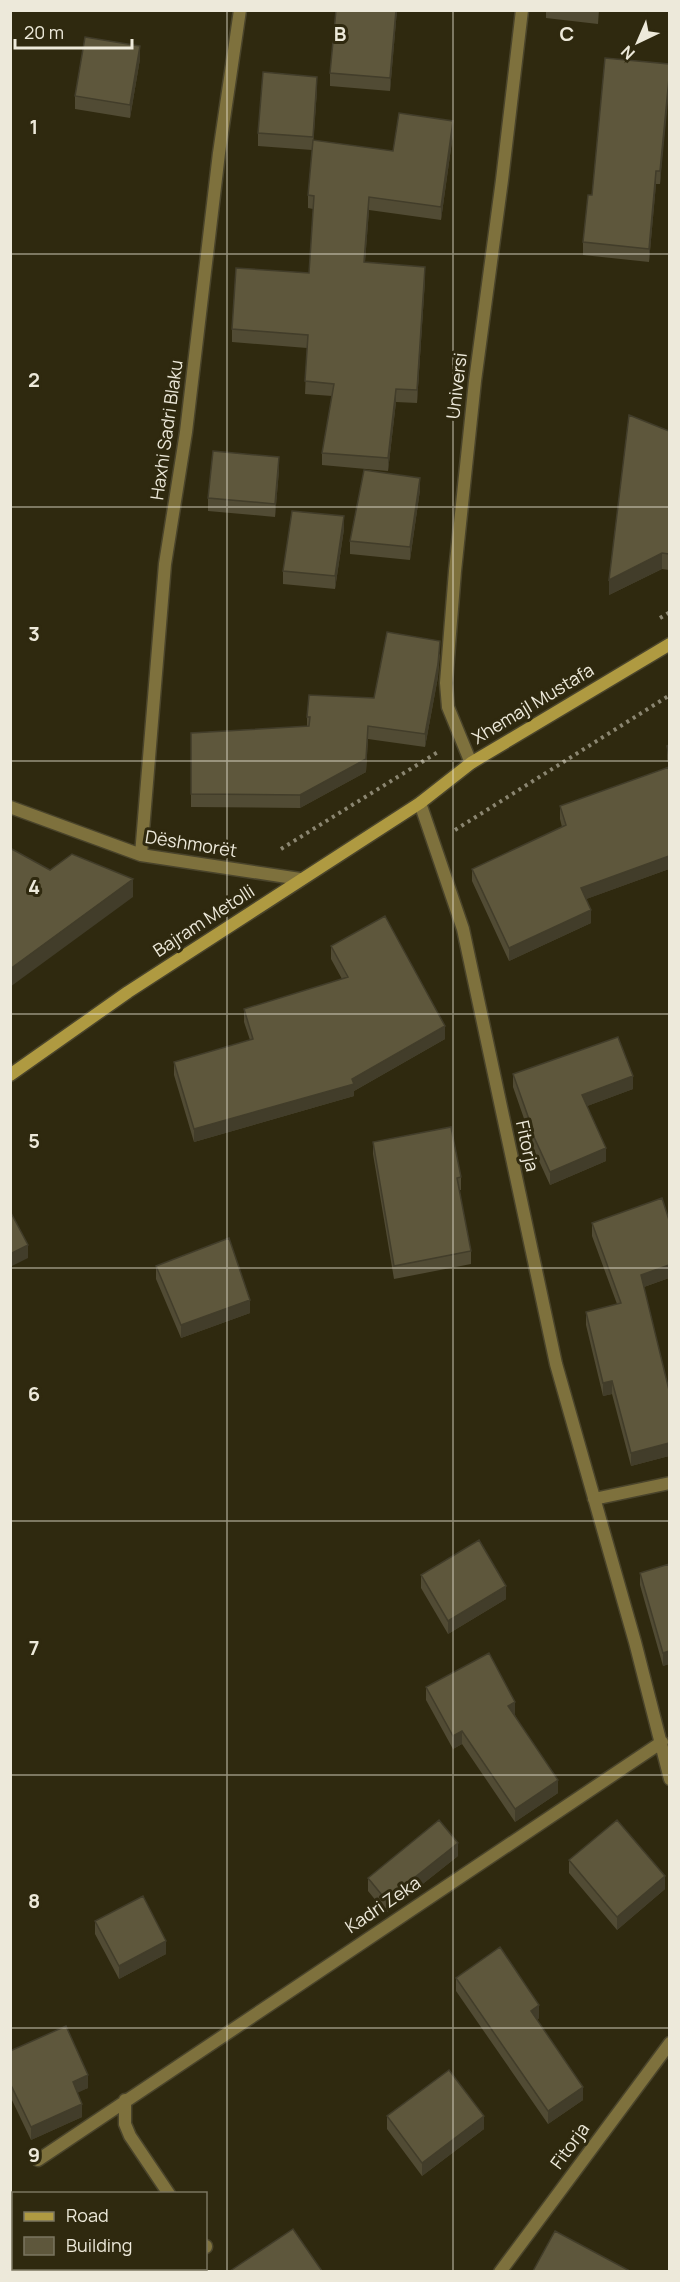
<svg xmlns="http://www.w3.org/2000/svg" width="680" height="2282" viewBox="0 0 680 2282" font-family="Manrope,sans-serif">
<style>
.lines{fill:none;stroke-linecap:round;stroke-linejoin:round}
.minor-casing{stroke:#4a442b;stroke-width:15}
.secondary-casing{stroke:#4a442b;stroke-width:15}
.path{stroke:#8b8671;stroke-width:4;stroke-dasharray:3 4.5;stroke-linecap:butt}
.minor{stroke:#7e713d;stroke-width:12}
.secondary{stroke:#af9a41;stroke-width:12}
.wall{fill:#514b34}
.shaded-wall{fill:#423d2a}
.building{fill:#5e573c;stroke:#423d2a;stroke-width:1.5}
.grid{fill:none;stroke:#ede9da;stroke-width:1.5;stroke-opacity:0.55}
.labels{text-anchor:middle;stroke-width:6;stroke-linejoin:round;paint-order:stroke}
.street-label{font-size:18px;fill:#ede9da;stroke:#2f290f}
.grid-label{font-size:20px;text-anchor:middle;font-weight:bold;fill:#ede9da;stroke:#2f290f;stroke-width:6;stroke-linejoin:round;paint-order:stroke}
</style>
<rect width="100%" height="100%" fill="#2f290f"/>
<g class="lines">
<g class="minor-casing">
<path id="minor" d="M471,763L448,707L446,683L455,571L475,381L502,180L522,10
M420,803L463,929L556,1364L635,1642L670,1779
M10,807L141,855L300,879
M141,855L165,564L186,432L219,153L240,10
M594,1499L670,1483
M125,2100V2124L130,2136L169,2194
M38,2160L662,1742
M206,2246V2247
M500,2272L670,2043"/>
</g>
<g class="secondary-casing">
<path id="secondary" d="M10,1075L128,992L420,803L471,763L670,644"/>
</g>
<path class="path" d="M660,618L670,612
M455,830L670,695
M281,849L438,752"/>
<use href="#minor" class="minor"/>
<use href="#secondary" class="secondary"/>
</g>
<path class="wall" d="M397,10L390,91L330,86V73Z
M546,10H599L598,24L546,18Z
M140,59L130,118L75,109V96Z
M669,64L660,184H656L649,262L583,255V242L592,195Z
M317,90L313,144L393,151L453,134L441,220L369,210L365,262L425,280L417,403L396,402L388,471L322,465V453L332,396L305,394L307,348L232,342V329L309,273L313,209L308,208V195L312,150L258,146V133Z
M669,431V570L662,569L609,595Z
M279,470L275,517L208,511V498Z
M420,490L410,560L350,554V541Z
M344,529L335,589L283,584V571Z
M440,654L438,677L425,747L368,739L366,772L300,808L191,807V733L307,726V717L374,698Z
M669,745V869L586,899L591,923L509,961L472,881V869L562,827L560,819V806L669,767L667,759V746Z
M331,946L445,1039L354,1091V1096L194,1142L174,1075V1062L250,1040L244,1022V1009L342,979L331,959Z
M513,1074L633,1089L587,1106L606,1161L550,1185L529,1139V1133L513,1087Z
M373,1142L461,1177V1190H459L471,1251V1264L394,1279L373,1154Z
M669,1220V1278L644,1287L669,1390V1456L631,1466L612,1394L603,1396L586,1325V1312L617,1304L592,1236V1223Z
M156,1266L250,1313L181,1338L156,1279Z
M669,1564V1664L663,1666L640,1585V1573Z
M421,1575L506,1599L448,1634L421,1588Z
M426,1687L515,1715L558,1793L515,1822L462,1744L453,1749L426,1700Z
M458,1856L386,1913L368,1891V1878Z
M569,1860L665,1889L617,1930L569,1873Z
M95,1921L166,1954L119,1979L95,1934Z
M456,1978L539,2018L537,2020L583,2100L548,2124L456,1991Z
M10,2051L88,2088L77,2092L82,2117L31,2140L10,2096Z
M387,2116L484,2129L422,2176L387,2129Z"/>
<path class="shaded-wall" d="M396,10H397L390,91V78Z
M140,46V59L130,118V105Z
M317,77V90L313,150V137Z
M669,78V91L660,184V171Z
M453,121V134L441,220V207Z
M656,171V184L649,262V249Z
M369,197V210L364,275V262Z
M425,267V280L417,403V390Z
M396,389V402L388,471V458Z
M279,457V470L275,517V504Z
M420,478V490L410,560V547Z
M344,516V529L335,589V576Z
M662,553V569L609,595V580Z
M440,641L438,677L425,747V734Z
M368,726L366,772L300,808V795Z
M669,856V869L581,901V888Z
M133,879V897L10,987V969Z
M591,910V923L509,961V948Z
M445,1026V1039L354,1091V1096L194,1142V1129L352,1079Z
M633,1076V1089L582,1108V1095Z
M606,1148V1161L550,1185V1172Z
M28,1245V1258L10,1267V1254Z
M669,1265V1278L641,1288V1275Z
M250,1300V1313L181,1338V1325Z
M612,1381V1394L603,1396V1383Z
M669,1443V1456L631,1466V1453Z
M506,1586V1599L448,1634V1621Z
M669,1651V1664L663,1666V1653Z
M515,1702V1715L508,1719V1706Z
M462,1731V1744L453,1749V1736Z
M558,1780V1793L515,1822V1809Z
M458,1843V1856L386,1913V1900Z
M665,1876V1889L617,1930V1917Z
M166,1941V1954L119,1979V1966Z
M539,2005V2018L531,2024V2011Z
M88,2075V2088L73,2095V2082Z
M583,2087V2100L548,2124V2111Z
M82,2104V2117L31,2140V2127Z
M484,2116V2129L422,2176V2163Z"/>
<path class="building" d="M336,10H396L390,78L330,73Z
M85,37L140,46L130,105L75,96Z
M605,58L669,64V78L660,171H656L649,249L583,242L588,195H592Z
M263,72L317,77L313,137L258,133Z
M399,113L453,121L441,207L369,197L364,262L425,267L417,390L396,389L388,458L322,453L334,384L305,381L308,335L232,329L236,268L309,273L314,196L308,195L313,140L393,151Z
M629,415L669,431V554L662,553L609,580Z
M213,451L279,457L275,504L208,498Z
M364,470L420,478L410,547L350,541Z
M292,511L344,516L335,576L283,571Z
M387,632L440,641L438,664L425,734L368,726L366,759L300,795L191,794V733L309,726L310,717H307L309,695L374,698Z
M669,745V756L667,746Z
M669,767V856L581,888L591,910L509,948L472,869L566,825L560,806Z
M10,848L50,870L72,854L133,879L10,969Z
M385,916L445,1026L352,1079L354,1084L194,1129L174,1062L253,1039L244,1009L348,977L331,946Z
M618,1037L633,1076L582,1095L606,1148L550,1172L529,1126L531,1125L513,1074Z
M451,1127L461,1177L457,1178L471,1251L394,1266L373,1142Z
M662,1198L669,1220V1265L641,1275L669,1390V1443L631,1453L612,1381L603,1383L586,1312L621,1303L592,1223Z
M10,1211L28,1245L10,1254Z
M229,1238L250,1300L181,1325L156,1266Z
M479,1540L506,1586L448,1621L421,1575Z
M669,1564V1651L663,1653L640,1573Z
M489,1653L515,1702L508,1706L558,1780L515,1809L462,1731L453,1736L426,1687Z
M439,1820L458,1843L386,1900L368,1878Z
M617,1820L665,1876L617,1917L569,1860Z
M143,1896L166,1941L119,1966L95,1921Z
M500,1947L539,2005L531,2011L583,2087L548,2111L456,1978Z
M66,2026L88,2075L73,2082L82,2104L31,2127L10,2083V2051Z
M449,2070L484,2116L422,2163L387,2116Z
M293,2229L322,2271H230Z
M555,2231L628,2270L627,2271H533Z
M10,2246L14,2249V2268H28L31,2271H10Z"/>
<path class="grid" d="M227,10V2272M453,10V2272M10,254H670M10,507H670M10,761H670M10,1014H670M10,1268H670M10,1521H670M10,1775H670M10,2028H670"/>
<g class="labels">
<g class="street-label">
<text transform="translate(457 386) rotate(-83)" y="6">Universi</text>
<text transform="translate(167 430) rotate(-82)" y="6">Haxhi Sadri Blaku</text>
<text transform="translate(533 704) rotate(-31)" y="6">Xhemajl Mustafa</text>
<text transform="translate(191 844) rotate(9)" y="6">Dëshmorët</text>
<text transform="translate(204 921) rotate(-33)" y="6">Bajram Metolli</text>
<text transform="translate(527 1146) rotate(78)" y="6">Fitorja</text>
<text transform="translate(383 1905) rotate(-34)" y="6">Kadri Zeka</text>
<text transform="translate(570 2146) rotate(-54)" y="6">Fitorja</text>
</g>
</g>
<g class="grid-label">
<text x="340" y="41">B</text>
<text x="567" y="41">C</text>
<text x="34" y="134">1</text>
<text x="34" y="387">2</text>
<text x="34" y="641">3</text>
<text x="34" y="894">4</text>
<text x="34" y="1148">5</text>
<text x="34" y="1401">6</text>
<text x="34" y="1655">7</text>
<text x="34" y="1908">8</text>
<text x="34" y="2162">9</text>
</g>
<rect width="680" height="2282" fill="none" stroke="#ede9da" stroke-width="24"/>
<rect x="12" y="2192" width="195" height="78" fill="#2f290f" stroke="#7b7660" stroke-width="1.5"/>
<rect x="24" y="2212" width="30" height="9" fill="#af9a41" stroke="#7b7660" stroke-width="1.5"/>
<text x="66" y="2222" font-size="18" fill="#ede9da">Road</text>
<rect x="24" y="2237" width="30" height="18" fill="#5e573c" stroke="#7b7660" stroke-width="1.5"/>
<text x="66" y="2252" font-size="18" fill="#ede9da">Building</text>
<g transform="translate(638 42) rotate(224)" stroke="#2f290f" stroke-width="4.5" paint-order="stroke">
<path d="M0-4.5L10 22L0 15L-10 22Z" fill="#ede9da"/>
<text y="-9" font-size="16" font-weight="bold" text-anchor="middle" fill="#ede9da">N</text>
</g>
<path d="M15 39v9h117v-9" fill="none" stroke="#ede9da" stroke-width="3"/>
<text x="24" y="39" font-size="18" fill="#ede9da" stroke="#2f290f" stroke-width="4.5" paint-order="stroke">20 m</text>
</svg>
